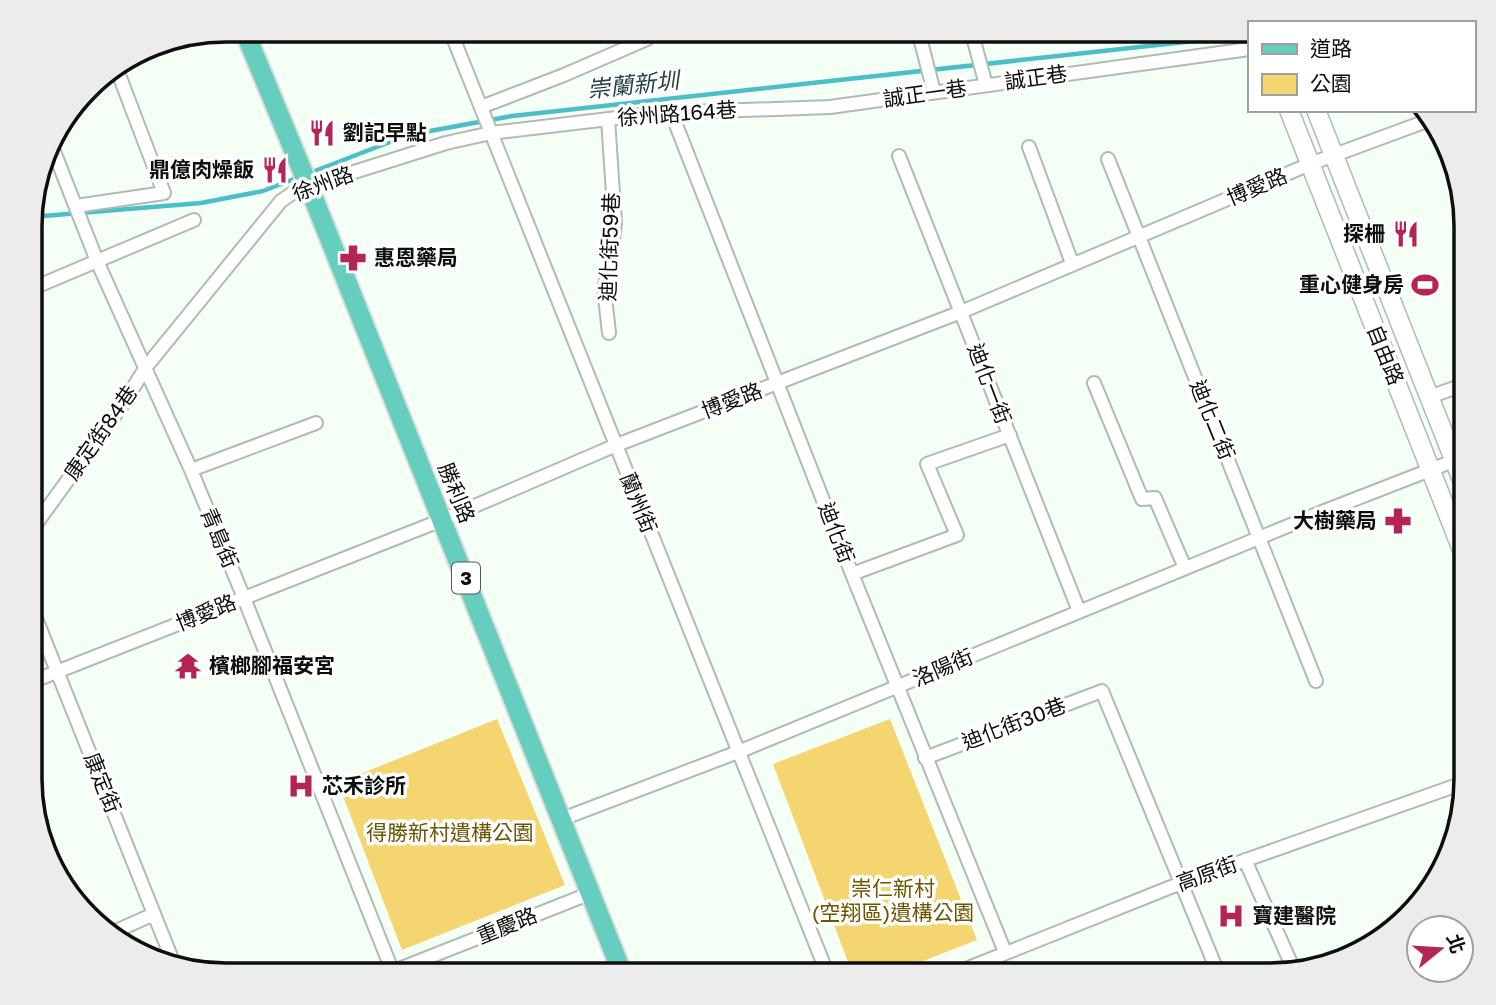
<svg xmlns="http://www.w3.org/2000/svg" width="1496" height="1005" viewBox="0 0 1496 1005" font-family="'Golos Text','Noto Sans TC',sans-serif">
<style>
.green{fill:#f5d570}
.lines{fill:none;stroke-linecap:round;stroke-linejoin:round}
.stream{stroke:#4dbec9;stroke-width:4.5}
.street-casing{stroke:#b0bbb1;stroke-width:16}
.secondary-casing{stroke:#b0bbb1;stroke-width:21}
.primary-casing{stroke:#ddd;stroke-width:23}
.street{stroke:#fff;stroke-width:12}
.secondary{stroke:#fff;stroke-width:18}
.primary{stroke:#66cebe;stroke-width:19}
.labels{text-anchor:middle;stroke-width:7;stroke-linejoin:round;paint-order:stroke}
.shield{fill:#fff;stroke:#555755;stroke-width:2}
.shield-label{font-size:19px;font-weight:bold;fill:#0c0f0c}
.street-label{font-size:21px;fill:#0c0f0c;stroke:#fff}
.poi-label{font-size:21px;font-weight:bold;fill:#0c0f0c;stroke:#fff;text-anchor:start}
.park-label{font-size:21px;fill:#6b5500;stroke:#fff}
.water-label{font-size:23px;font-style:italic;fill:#274143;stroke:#fff}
.rim{fill:none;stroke:#0c0f0c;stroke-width:3.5}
</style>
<rect width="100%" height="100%" fill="#f4fff5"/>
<path class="green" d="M497,719L565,885L402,950L338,783Z
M890,719L977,940L887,975H853L773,764Z"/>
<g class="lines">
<path class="stream" d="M307,174L408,135L512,116L1249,35
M31,217L201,203L263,191L299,177"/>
<g class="street-casing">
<path id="street" d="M450,30L828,975
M918,30L934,92
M971,30L986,85
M481,107L564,75L647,39L643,30
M671,112L852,574L1005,952
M608,119L615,223L610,267L604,288L609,333
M51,144L97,261L191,470L244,598L394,975
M1029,147L1072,263
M899,156L1079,611
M1108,159L1316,681
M76,206L164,193L116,67
M31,289L194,220
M1094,383L1142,499L1155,498L1185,568
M1429,397L1466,384
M31,418L33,423
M191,470L316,423
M31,531L125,401L146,367L281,201L297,190L446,143L491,133L659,113L830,107L1249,49
M852,574L957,535L927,464L1010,435
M31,606L172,959
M31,682L442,520L614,446L961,312L1310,164L1432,119
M925,758L1102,691L1219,975
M562,819L738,752L1322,512L1466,456
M1245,860L1294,970
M107,935L154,914
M384,975L591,893
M951,975L1181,883L1466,782"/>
</g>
<g class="secondary-casing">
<path id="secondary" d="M1289,110L1466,560
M1316,110L1466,490"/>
</g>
<g class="primary-casing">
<path id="primary" d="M244,30L309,187L623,975"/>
</g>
<use href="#street" class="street"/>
<use href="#secondary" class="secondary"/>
<use href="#primary" class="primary"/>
</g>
<defs>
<g id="restaurant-bare" transform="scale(2.1)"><path d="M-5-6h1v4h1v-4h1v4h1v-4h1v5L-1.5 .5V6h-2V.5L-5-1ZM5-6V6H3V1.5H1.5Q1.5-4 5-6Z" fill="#b42454" stroke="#fff" stroke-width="2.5" paint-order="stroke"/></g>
<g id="pharmacy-bare" transform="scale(2.1)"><path d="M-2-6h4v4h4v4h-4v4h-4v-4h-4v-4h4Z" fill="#b42454" stroke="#fff" stroke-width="2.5" paint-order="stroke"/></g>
<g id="stadium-bare" transform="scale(2.1)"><path d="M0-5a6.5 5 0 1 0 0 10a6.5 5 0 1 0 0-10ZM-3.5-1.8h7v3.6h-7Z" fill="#b42454" stroke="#fff" stroke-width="2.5" paint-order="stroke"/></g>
<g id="temple-bare" transform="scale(2.1)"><path d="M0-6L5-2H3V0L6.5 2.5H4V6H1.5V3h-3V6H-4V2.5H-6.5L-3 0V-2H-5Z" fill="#b42454" stroke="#fff" stroke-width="2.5" paint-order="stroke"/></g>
<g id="hospital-bare" transform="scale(2.1)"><path d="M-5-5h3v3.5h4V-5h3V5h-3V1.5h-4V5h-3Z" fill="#b42454" stroke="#fff" stroke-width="2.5" paint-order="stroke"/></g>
</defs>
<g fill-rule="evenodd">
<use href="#restaurant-bare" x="322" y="133"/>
<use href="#restaurant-bare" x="275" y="170"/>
<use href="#restaurant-bare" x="1406" y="234"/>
<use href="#pharmacy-bare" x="353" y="258"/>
<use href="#stadium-bare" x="1425" y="285"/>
<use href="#pharmacy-bare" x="1398" y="521"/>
<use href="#temple-bare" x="188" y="666"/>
<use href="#hospital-bare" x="301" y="786"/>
<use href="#hospital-bare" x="1231" y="916"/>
</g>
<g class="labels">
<rect class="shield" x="452" y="562.5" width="28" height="31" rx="5"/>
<g class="shield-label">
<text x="466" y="585">3</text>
</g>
<g class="street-label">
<text transform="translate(1036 78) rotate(-8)" y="7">誠正巷</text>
<text transform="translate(925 94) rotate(-8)" y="7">誠正一巷</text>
<text transform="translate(677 114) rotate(-4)" y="7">徐州路164巷</text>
<text transform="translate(323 184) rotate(-20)" y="7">徐州路</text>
<text transform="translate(1257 187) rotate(-23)" y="7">博愛路</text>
<text transform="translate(610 247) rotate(-88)" y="7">迪化街59巷</text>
<text transform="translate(1385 355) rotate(68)" y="7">自由路</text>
<text transform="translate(989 384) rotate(69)" y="7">迪化一街</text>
<text transform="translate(732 401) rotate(-21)" y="7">博愛路</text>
<text transform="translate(1212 420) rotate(68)" y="7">迪化二街</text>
<text transform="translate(101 433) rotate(-55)" y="7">康定街84巷</text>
<text transform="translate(456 493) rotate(68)" y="7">勝利路</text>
<text transform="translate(638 503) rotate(68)" y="7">蘭州街</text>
<text transform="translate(836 533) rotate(69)" y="7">迪化街</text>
<text transform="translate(219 538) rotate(67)" y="7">青島街</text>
<text transform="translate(206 613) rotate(-22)" y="7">博愛路</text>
<text transform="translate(943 668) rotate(-23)" y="7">洛陽街</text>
<text transform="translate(1014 724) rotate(-21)" y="7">迪化街30巷</text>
<text transform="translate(102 783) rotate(68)" y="7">康定街</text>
<text transform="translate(1207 874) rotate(-20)" y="7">高原街</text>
<text transform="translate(507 926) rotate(-22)" y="7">重慶路</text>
</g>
<g class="poi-label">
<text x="343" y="140">劉記早點</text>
<text x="254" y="177" text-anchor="end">鼎億肉燥飯</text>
<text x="1385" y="241" text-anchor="end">探柵</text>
<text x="374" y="265">惠恩藥局</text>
<text x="1404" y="292" text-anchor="end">重心健身房</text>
<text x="1377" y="528" text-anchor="end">大樹藥局</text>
<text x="209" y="673">檳榔腳福安宮</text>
<text x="322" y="793">芯禾診所</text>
<text x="1252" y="923">寶建醫院</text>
</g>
<g class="park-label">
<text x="450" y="840">得勝新村遺構公園</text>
<text x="893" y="896">崇仁新村<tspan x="893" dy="24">(空翔區)遺構公園</tspan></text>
</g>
<g class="water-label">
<text transform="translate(633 85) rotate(-6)" y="8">崇蘭新圳</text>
</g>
</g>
<path d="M0 0H1496V1005H0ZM226 42H1270A184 184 0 0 1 1454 226V779A184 184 0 0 1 1270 963H226A184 184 0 0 1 42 779V226A184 184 0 0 1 226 42Z" fill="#ececec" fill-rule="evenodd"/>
<path class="rim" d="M226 42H1270A184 184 0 0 1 1454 226V779A184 184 0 0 1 1270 963H226A184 184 0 0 1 42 779V226A184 184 0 0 1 226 42Z"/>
<rect x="1248" y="21" width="228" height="91" fill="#ffffff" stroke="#9e9f9e" stroke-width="2"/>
<rect x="1262" y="44" width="35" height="10" fill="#66cebe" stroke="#9e9f9e" stroke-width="2"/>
<text x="1310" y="56" font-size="21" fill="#0c0f0c">道路</text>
<rect x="1262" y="74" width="35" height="21" fill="#f5d570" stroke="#9e9f9e" stroke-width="2"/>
<text x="1310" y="91" font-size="21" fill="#0c0f0c">公園</text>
<g transform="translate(1440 949) rotate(72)"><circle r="33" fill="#ffffff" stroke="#9e9f9e" stroke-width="2"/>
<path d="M0-5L12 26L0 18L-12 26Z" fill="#b42454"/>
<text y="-10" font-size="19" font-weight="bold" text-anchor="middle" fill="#0c0f0c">北</text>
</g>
</svg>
